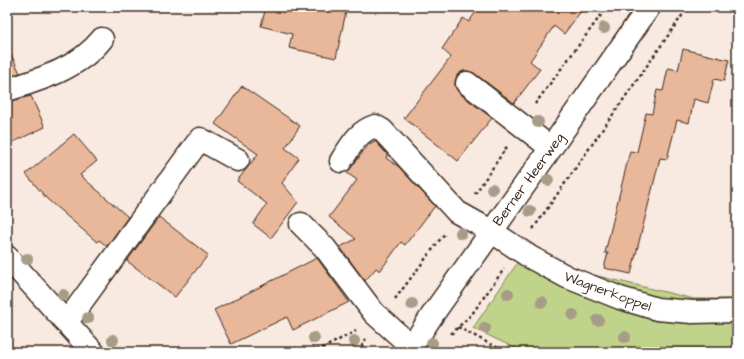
<svg xmlns="http://www.w3.org/2000/svg" width="744" height="359" viewBox="0 0 744 359" font-family="'Architects Daughter',sans-serif">
<style>
.green{fill:#bfd48a;stroke:#7d7f54}
.building{fill:#e9b79a;stroke:#3b2a1e}
.lines{fill:none;stroke-linecap:round;stroke-linejoin:round}
.minor-casing{stroke:#3b2a1e;stroke-width:25}
.path{stroke:#3b2a1e;stroke-width:2.5;stroke-dasharray:3 3;stroke-linecap:butt}
.minor{stroke:#fff;stroke-width:22}
.tree{fill:#a69c87}
.labels{text-anchor:middle;stroke-width:3;stroke-linejoin:round;paint-order:stroke}
.street-label{font-size:14px;fill:#3b2a1e;stroke:#fff}
</style>
<rect width="100%" height="100%" fill="#f8e9e1"/>
<filter id="ink" filterUnits="userSpaceOnUse"><feTurbulence type="fractalNoise" baseFrequency=".025" numOctaves="2"/><feDisplacementMap in="SourceGraphic" scale="8" xChannelSelector="R" yChannelSelector="G"/><feConvolveMatrix kernelMatrix="1 2 1 2 8 2 1 2 1" color-interpolation-filters="sRGB"/></filter>
<g filter="url(#ink)">
<path class="green" d="M531,243L560,267L694,299H737V352H523L473,328Z"/>
<path class="building" d="M266,7H347L336,58L289,48L292,34L261,26Z
M479,7H584L564,34L554,26L530,61L540,69L514,103L474,73L468,71H463L457,75L455,82V87L459,93L492,118L458,161L404,118L451,57L442,49L463,18L469,22Z
M7,46L20,73L7,77Z
M683,49L729,60L724,81L714,79L708,103L694,99L689,123L677,120L667,159L660,158L631,274L604,268L608,253H605L630,151L637,152L646,113L652,114L657,90L663,91L668,68L678,70Z
M242,86L300,126L285,148L299,158L282,183L298,202L271,238L253,224L267,204L237,181L258,154L215,124Z
M31,96L45,127L7,145V102Z
M74,134L97,161L80,175L128,217L107,246L99,240L97,242L47,199L26,174Z
M375,141L387,154L386,158L399,167L435,206L405,245L401,242L380,271L376,268L365,281L340,247L356,239L329,217L357,180L347,173L369,144Z
M159,217L208,255L175,297L127,261Z
M317,258L349,302L293,330L287,317L231,344L214,310Z"/>
<g class="lines">
<g class="minor-casing">
<path id="minor" d="M467,83L551,148
M7,90C42,79 79,68 102,39
M341,161C351,146 357,132 375,126L382,130L457,212L491,231L530,257L567,277L620,298L657,309L692,312L737,311
M301,224L325,248L374,313L411,346
M7,257L93,352
M66,323L200,139L238,160
M408,352L435,311L551,148L649,7"/>
</g>
<path class="path" d="M535,104L607,7
M475,194L508,145
M533,229L688,7
M395,299L445,233
M458,327L505,352
M451,334L472,314L504,269
M311,352L327,346L356,331
M359,352L366,338"/>
<use href="#minor" class="minor"/>
</g>
<g class="tree">
<circle cx="604" cy="28" r="6"/>
<circle cx="538" cy="122" r="6"/>
<circle cx="548" cy="180" r="6"/>
<circle cx="492" cy="189" r="6"/>
<circle cx="530" cy="211" r="6"/>
<circle cx="461" cy="233" r="6"/>
<circle cx="27" cy="259" r="6"/>
<circle cx="508" cy="294" r="6"/>
<circle cx="63" cy="295" r="6"/>
<circle cx="542" cy="302" r="6"/>
<circle cx="412" cy="304" r="6"/>
<circle cx="573" cy="315" r="6"/>
<circle cx="88" cy="318" r="6"/>
<circle cx="598" cy="320" r="6"/>
<circle cx="485" cy="328" r="6"/>
<circle cx="625" cy="337" r="6"/>
<circle cx="314" cy="338" r="6"/>
<circle cx="113" cy="340" r="6"/>
<circle cx="354" cy="341" r="6"/>
<circle cx="432" cy="343" r="6"/>
</g>
</g>
<g class="labels">
<g class="street-label">
<text transform="translate(528 179) rotate(-54)" y="5">Berner Heerweg</text>
<text transform="translate(608 291) rotate(20)" y="5">Wagnerkoppel</text>
</g>
</g>
<rect width="744" height="359" fill="none" stroke="#fff" stroke-width="24"/>
<rect x="12" y="12" width="720" height="335" fill="none" stroke="#3b2a1e" stroke-width="1.5" filter="url(#ink)"/>
</svg>
